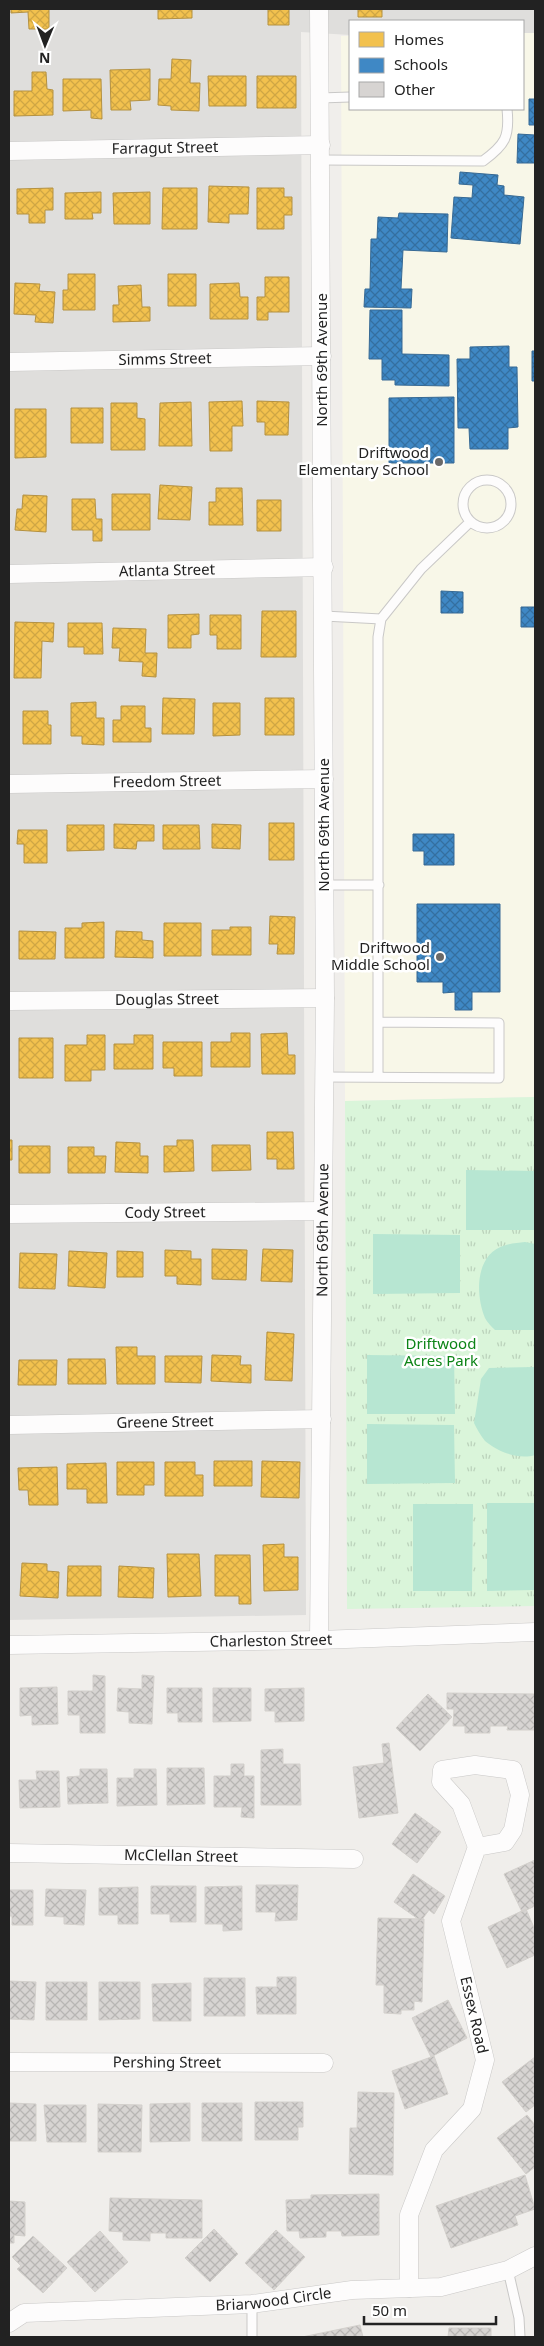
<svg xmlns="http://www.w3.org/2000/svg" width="544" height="2346" viewBox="0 0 544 2346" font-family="'Noto Sans',sans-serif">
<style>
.residential{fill:#dfdedc}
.education{fill:#f8f7e8}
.park{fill:url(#park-tufts)}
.pitch{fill:#b7e6d2}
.homes{fill:url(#homes-cross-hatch);stroke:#b49141}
.schools{fill:url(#schools-cross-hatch);stroke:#366994}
.building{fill:url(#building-cross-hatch);stroke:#d3d0cc}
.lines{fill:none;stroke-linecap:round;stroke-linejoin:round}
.service-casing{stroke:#c9c8c7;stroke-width:11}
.minor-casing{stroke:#c9c8c7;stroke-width:19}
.service{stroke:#fdfcfc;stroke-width:9}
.minor{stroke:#fdfcfc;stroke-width:18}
.poi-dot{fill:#6a6968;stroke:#fff;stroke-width:2}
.labels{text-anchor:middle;stroke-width:5;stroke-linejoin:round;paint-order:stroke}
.street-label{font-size:15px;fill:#222;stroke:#fff}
.poi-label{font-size:15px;fill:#222;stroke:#fff;text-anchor:end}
.park-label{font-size:15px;fill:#0c8416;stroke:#fff}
</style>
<defs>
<pattern id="park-tufts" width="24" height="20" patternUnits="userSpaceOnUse" patternTransform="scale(1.25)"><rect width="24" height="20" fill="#daf5da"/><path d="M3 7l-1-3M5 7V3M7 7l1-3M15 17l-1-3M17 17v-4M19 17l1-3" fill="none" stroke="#bbd2bb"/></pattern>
<pattern id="homes-cross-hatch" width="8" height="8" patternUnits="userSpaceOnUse" patternTransform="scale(1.25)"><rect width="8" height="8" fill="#f2c14e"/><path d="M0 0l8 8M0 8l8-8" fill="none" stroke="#cfa644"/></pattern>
<pattern id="schools-cross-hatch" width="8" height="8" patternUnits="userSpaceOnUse" patternTransform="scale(1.25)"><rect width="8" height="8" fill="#3f88c5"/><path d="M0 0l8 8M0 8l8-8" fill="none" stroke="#346fa0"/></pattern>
<pattern id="building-cross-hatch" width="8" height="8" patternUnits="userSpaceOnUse" patternTransform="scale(1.25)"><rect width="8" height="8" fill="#d7d4d2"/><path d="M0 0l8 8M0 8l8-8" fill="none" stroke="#b8b6b4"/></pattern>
</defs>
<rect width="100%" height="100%" fill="#f0eeeb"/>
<path class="residential" d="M9,9H535V33H523V21H350V35L301,32L306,1615L9,1620Z"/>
<path class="education" d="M523,33H535V1097L345,1101L341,36H350V109H523Z"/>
<path class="park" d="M535,1097V1606L347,1609L345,1101Z"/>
<path class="pitch" d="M466,1170L535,1171V1230H466Z
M373,1234L460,1235V1293L373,1294Z
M525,1242L535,1244V1330H495C492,1327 487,1322 485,1318C475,1294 475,1253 506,1245C512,1243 519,1243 525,1242Z
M367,1355L454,1356L455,1414H367Z
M535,1367V1455C519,1460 498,1452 485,1441C481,1436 477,1429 474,1423L481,1379L489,1368Z
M367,1424L454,1425L455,1483L367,1484Z
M487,1503H535V1590L487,1591Z
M413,1504H473L472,1591H413Z"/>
<path class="homes" d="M11,9H49V29H29L28,12L11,13Z
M158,9H192V18L158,19Z
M268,9H289V25H268Z
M358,9H382V17H358Z
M172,59L191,60L190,83H200L199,111L171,110V106L158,105L159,79H171Z
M150,69V100L130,101L131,110H111L110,70Z
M32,72H46L47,89L53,90V115L14,116V91H32Z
M208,76H246V106H209Z
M257,76H296V108H257Z
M63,79H101L102,119L91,118V110L63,111Z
M209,186L249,187L248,214H229V223L208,222Z
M53,188V210H45V223H29V214H17V189Z
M163,188H197V229H162Z
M257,188H284V197H292V215H284V229H257Z
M101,192V213H92L93,219H65V193Z
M150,192V224H114L113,193Z
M68,274H95V310H63V290H68Z
M168,274H196V306H168Z
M265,277H289V312H268V320H257V297H265Z
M15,283L40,284L39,291L55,292L53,323L35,322L36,315L14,314Z
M239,283L240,297H248V319H210V284Z
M141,285L142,307H150V321L113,322V305H119L118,286Z
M242,401L243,426H232V451H210L209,402Z
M257,401L289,402L288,435H265V422H257Z
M191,402L192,446H159L160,403Z
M111,403H137V418L145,419V450H111Z
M71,408H103V443H71Z
M15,409H46V457L15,458Z
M160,485L192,487L190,520L158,519Z
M216,488H242L243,525H209V502H216Z
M112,494H150V530H112Z
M23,495L47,496L46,532L15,530L17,509H22Z
M72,499H95L96,519H102V541H93V530H72Z
M257,500H281V531H257Z
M262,611H296V657H261Z
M199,614V634L191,635V648H168V615Z
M210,615H241V649H217V635H210Z
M15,622L54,623L53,642L42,641L41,678H14Z
M68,623H102L103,654H84V647H68Z
M113,628L146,629L145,653H157L156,677L142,676L143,662L119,661L120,648H112Z
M163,698L195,699L194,734H162Z
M265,698H294V735H265Z
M96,702V718H104V745L82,744V736H71V703Z
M213,703H240V735L213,736Z
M121,706H145V728H151V742H113V720H121Z
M23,711H48V725H51V744H23Z
M269,823H294V860H269Z
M114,824L154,825V841H137L136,849L114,848Z
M212,824L241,825L240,849L212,848Z
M67,825H104V850L67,851Z
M163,825H199L200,849H163Z
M18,830H47V863H24V844H17Z
M270,916L295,917L294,954H277L278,944H269Z
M104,922V958H65V928H82V923Z
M164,923H201V956H164Z
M230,927H251V955H212V930H230Z
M19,931L56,932L55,959H19Z
M116,931L142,932V940L153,941V958L115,957Z
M231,1033H250V1067H211V1042H231Z
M287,1033L288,1055H295V1074H262L261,1034Z
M87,1035H105V1070H91V1081H65V1045H87Z
M134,1035H153V1069H114V1044H134Z
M19,1038H53V1078H19Z
M163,1042H202V1076H174V1068H163Z
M267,1132H293L294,1169H277V1159H267Z
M9,1140H12V1160H9Z
M177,1140H193L194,1171L164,1172V1146H177Z
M116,1142L140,1143V1156H148V1173L115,1172Z
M212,1145H250L251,1170L212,1171Z
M19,1146H50V1173H19Z
M68,1147H94V1156H106L105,1173H68Z
M212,1249L247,1250L246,1280L212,1279Z
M263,1249L293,1250L292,1282L261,1281Z
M165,1250L191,1251V1259H201V1285L177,1284V1276H165Z
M69,1251L107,1253L105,1288L68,1286Z
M117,1251L143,1252V1277H117Z
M20,1253L57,1254L55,1289L19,1288Z
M267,1332L294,1334L292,1381L265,1380Z
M116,1347H137V1356H155V1384H117Z
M212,1355L241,1356L240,1365H251V1383L211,1381Z
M165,1356H202L201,1383L165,1382Z
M68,1359H105L106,1384H68Z
M19,1360H57L56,1385H18Z
M214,1461H252V1486H214Z
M262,1461L300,1462L299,1498L261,1497Z
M117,1462H154V1485H144V1495H117Z
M165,1462H195V1475H203V1496H165Z
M106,1463L107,1503H87V1489H67V1464Z
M57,1467L58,1505H29L28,1490H19L18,1468Z
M284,1544V1557H298V1590L264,1591L263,1545Z
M167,1554H199L201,1596L168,1597Z
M215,1555H250L251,1604H239V1596H215Z
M22,1563L47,1564V1571L59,1572L58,1598L20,1596Z
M68,1566H101V1596H67Z
M119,1566L154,1568L153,1598L118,1597Z"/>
<path class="schools" d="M529,99H535V125H529Z
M518,134L535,135V163H517Z
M460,172L498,175L497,185L504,186V195L524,197L520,244L451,238L454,197L472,198L473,185L459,184Z
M399,213L448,214L447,252L403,250L401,289H412L411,308L364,307L365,289H370L371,239H377L378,217L398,218Z
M370,310H402V354L449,355V386L395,385V380H382V359H369Z
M509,346V367H517L518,427L508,428V449H470L469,428H458L457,359H470V347Z
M532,351H535V381H532Z
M454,397V463H389V398Z
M441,591L463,592V613H441Z
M521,607H535V627H521Z
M413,834H454V865H424V851H413Z
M417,904H500V992H472V1010H455V992L443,993V982H417Z"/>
<path class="building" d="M93,1675L105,1676V1733H80V1715H68V1691H93Z
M142,1675L154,1676L152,1724L129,1723V1712L117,1711L118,1688L142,1689Z
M57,1687L58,1724L32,1725V1715L20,1716V1688Z
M167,1688H202V1722H178V1713H167Z
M213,1688H251V1721L213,1722Z
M304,1688V1721L275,1722V1711H265V1689Z
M447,1693L535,1694V1730H507L508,1726H490V1733H465V1726H453L454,1709H447Z
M428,1694L452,1717L420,1751L396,1728Z
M389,1743L398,1813L359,1818L353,1767L384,1763L382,1744Z
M283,1749V1764H300L301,1805H261V1750Z
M231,1764H244V1776H254V1818L241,1817L242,1807H214V1776H231Z
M167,1768H204L205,1804L167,1805Z
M80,1769H107L108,1803L68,1804L67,1777L80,1776Z
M134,1769H156L157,1805L117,1806V1778H134Z
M36,1771H59L60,1807L20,1808L19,1780H37Z
M415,1813L441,1832L417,1863L392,1844Z
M535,1860V1906L522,1912L504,1874Z
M413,1874L445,1896L434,1914L429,1910L421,1921L394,1902Z
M256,1885H298L297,1920L275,1921L276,1912H256Z
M151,1886H196V1922H170V1914H151Z
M242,1886V1930L223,1931V1924H205V1887Z
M138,1887V1924H118V1915H99V1888Z
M46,1889L86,1890L84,1925L64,1924V1917L45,1916Z
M9,1890H33V1925H12V1916H9Z
M526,1909L535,1930V1955L507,1968L488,1927Z
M378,1918L424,1919L422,2002L414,2001V2010H401V2014L384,2013V1985H376Z
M277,1977H296V2014H257L256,1987H277Z
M204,1978H245V2016H204Z
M9,1981L36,1982L34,2020L9,2019Z
M46,1982H87V2020H46Z
M99,1982H140V2019L99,2020Z
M191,1983V2021H153L152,1984Z
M448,2000L467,2038L431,2057L412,2018Z
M434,2056L448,2094L405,2109L392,2071Z
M535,2057V2105L526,2112L502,2082Z
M358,2092L394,2093L393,2175L349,2174L350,2128H357Z
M255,2102H303V2127H298V2140H255Z
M9,2103L36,2104V2141H9Z
M190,2103V2141L150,2142V2104Z
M202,2103H242V2141H202Z
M98,2104L142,2105L141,2152H98Z
M44,2105H86V2142H47Z
M527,2115L535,2125V2167L526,2174L497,2138Z
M525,2175L535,2209L515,2216L518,2225L451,2248L436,2206Z
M379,2194V2235L342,2236L341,2231H326V2237L300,2238L299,2231H287L286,2200L311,2199V2195Z
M110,2198L202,2200V2238H166V2233H150V2241L123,2240V2232L109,2231Z
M9,2201L25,2202V2236L14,2235V2243H9Z
M214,2229L238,2254L210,2282L185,2258Z
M276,2230L305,2257L274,2290L245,2263Z
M100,2231L128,2262L95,2292L67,2262Z
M33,2236L67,2268L43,2293L17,2269L21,2266L12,2257Z
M360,2325L363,2337H302Z
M449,2328H491V2337H448Z"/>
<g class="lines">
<g class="service-casing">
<path id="service" d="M320,98L350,97
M321,160L483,161C505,145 510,137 507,109
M463 504a24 24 0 1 1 48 0a24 24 0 1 1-48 0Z
M324,616L381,619
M325,885H379
M324,1077L499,1078V1023L379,1022
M378,1077V637L381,619L421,569L470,522
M508,2270L519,2318L520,2337
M252,2304V2337"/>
</g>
<g class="minor-casing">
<g id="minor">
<path id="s1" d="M9,151L321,145"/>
<path id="s2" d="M9,362L322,356"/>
<path id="s3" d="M9,574L324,567"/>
<path id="s4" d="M9,784L324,779"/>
<path id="s5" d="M9,1001L325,998"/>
<path id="s6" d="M9,1214L321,1211"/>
<path id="s7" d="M9,1425L322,1419"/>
<path id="s8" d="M319,1640L325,998L319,9"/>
<path id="s9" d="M9,1645L319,1640L535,1632"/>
<path id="s10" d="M9,1853L354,1859"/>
<path id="s11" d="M9,2062L324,2063"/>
<path d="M409,2288V2215L434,2150L472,2109L485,2060L451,1921L477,1847L461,1804L441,1782L442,1770L475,1765L513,1770L520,1795L513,1830L505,1842L477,1847"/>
<path id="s12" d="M9,2323L24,2313L252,2304L352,2290L441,2287L508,2270L535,2256"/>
</g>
</g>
<use href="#service" class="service"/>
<use href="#minor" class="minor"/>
</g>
<g class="poi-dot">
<circle cx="439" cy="462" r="5"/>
<circle cx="440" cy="957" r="5"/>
</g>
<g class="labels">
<g class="street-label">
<text dy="5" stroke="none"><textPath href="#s1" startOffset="156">Farragut Street</textPath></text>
<text dy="5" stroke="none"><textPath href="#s2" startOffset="156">Simms Street</textPath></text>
<text transform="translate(322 360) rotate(-90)" y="5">North 69th Avenue</text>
<text dy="5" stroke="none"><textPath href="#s3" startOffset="158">Atlanta Street</textPath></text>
<text dy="5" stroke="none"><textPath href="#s4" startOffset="158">Freedom Street</textPath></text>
<text transform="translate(324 825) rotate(-90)" y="5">North 69th Avenue</text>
<text dy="5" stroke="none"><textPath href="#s5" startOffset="158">Douglas Street</textPath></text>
<text dy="5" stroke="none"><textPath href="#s6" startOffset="156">Cody Street</textPath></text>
<text dy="5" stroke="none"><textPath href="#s8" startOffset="410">North 69th Avenue</textPath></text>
<text dy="5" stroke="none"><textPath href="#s7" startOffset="156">Greene Street</textPath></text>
<text dy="5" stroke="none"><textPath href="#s9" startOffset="262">Charleston Street</textPath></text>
<text dy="5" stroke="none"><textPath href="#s10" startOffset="172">McClellan Street</textPath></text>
<text transform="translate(474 2015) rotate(77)" y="5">Essex Road</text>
<text dy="5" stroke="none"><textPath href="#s11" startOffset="158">Pershing Street</textPath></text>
<text dy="5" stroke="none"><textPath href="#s12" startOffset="268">Briarwood Circle</textPath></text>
</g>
<g class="poi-label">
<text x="429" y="458">Driftwood<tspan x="429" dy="17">Elementary School</tspan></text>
<text x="430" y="953">Driftwood<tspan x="430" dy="17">Middle School</tspan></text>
</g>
<g class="park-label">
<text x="441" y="1349">Driftwood<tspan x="441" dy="17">Acres Park</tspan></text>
</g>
</g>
<rect width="544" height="2346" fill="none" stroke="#222222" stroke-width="20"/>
<rect x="349" y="20" width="175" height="90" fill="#ffffff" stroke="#a7a7a7"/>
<rect x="359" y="32" width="25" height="15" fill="#f2c14e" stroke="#a7a7a7"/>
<text x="394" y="45" font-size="15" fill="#222222">Homes</text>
<rect x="359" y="58" width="25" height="15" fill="#3f88c5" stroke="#a7a7a7"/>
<text x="394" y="70" font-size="15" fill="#222222">Schools</text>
<rect x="359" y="82" width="25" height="15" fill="#d7d4d2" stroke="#a7a7a7"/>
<text x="394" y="95" font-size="15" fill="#222222">Other</text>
<g transform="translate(45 45) rotate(181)" stroke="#ffffff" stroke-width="4" paint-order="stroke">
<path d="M0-4L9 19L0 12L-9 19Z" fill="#222222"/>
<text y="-8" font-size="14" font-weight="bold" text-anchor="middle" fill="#222222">N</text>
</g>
<path d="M364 2316v8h132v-8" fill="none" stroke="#222222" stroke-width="2.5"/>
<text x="372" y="2316" font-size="15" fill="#222222" stroke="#ffffff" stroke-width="4" paint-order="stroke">50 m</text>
</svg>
